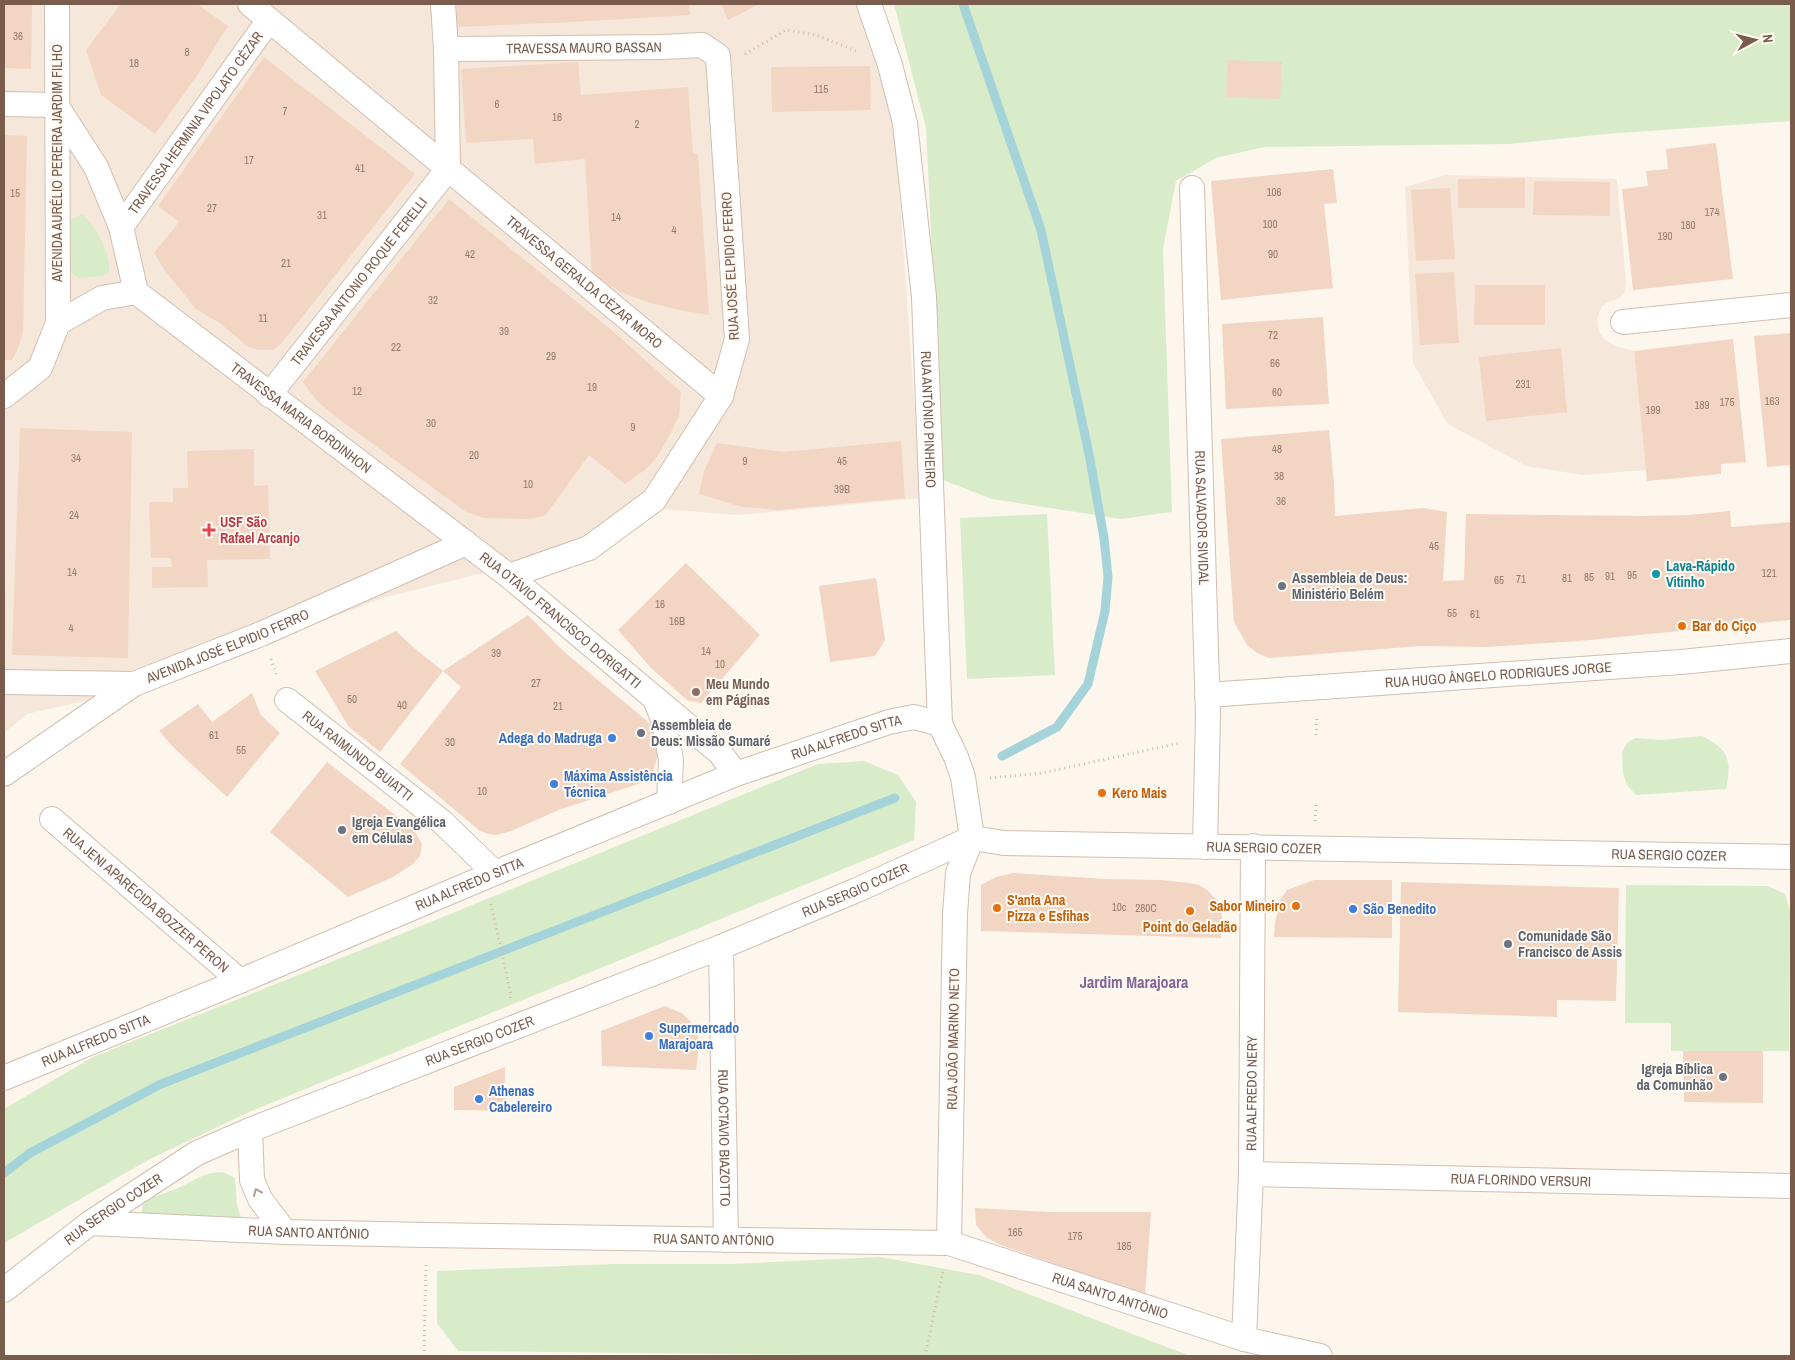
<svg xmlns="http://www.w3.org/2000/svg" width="1795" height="1360" viewBox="0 0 1795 1360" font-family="'Archivo Narrow',sans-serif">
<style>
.residential{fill:#f5e8da}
.green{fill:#d8ecc9}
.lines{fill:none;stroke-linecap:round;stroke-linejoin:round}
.stream{stroke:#a5d3da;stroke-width:9}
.building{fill:#f3d5c3}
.street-casing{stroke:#d1beb0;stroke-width:26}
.path{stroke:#d9b8a5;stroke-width:3;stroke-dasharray:1 4;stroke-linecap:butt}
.street{stroke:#fff;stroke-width:24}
.oneway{stroke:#af9d94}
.health-dot{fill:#e0444e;stroke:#fffaf3;stroke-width:2}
.culture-dot{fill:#0f9aa8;stroke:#fffaf3;stroke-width:2}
.worship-dot{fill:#6b7280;stroke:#fffaf3;stroke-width:2}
.food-dot{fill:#e8710a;stroke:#fffaf3;stroke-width:2}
.education-dot{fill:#8d6e63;stroke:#fffaf3;stroke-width:2}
.shop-dot{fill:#3f7fe0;stroke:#fffaf3;stroke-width:2}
.labels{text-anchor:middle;stroke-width:4;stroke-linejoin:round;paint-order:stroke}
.number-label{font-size:11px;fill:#987a6a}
.street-label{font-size:14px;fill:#7a5c4d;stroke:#fffaf3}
.health-label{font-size:14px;font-weight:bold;fill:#be3a42;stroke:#fffaf3;text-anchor:start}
.culture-label{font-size:14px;font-weight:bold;fill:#0d838f;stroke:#fffaf3;text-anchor:start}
.worship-label{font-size:14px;font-weight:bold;fill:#5b616d;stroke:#fffaf3;text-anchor:start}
.food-label{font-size:14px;font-weight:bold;fill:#c56008;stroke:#fffaf3;text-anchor:start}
.education-label{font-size:14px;font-weight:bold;fill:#785e54;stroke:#fffaf3;text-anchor:start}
.shop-label{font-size:14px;font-weight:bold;fill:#366cbe;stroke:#fffaf3;text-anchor:start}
.quarter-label{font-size:16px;font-weight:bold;fill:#846695;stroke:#fffaf3}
</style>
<rect width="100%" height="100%" fill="#fdf6ec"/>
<path class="residential" d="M4,4H859L893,102L921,498L738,515L649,508L577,550L386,597L154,685L27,714L4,733Z
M1445,175L1617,179L1626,283L1624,294L1618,299L1610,301L1602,306L1597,318L1599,332L1604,339L1615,346L1634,351L1646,470L1583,475L1526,466L1448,424L1413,363L1405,187Z"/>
<path class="green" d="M894,4H1791V121L1606,134L1509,144L1264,147L1216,158L1176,181L1163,249L1172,512L1121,519L992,499L943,480L926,128Z
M82,214C96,226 112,255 109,273L102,276L79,278L72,273L68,265L69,225L71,219Z
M1047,514L1055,675L967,679L960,518Z
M1702,736C1729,749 1732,761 1726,789L1636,795L1627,785L1623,773L1622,752L1627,743L1635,738L1662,740Z
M864,761L898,775L916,802L914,840L249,1112L148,1160L4,1243V1109L93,1057L411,930L818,764Z
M1626,885L1768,886L1785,894L1790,911L1789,1051H1671V1023H1625Z
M223,1172L235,1178L237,1205L242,1220L142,1214C142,1208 142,1203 147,1200C155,1195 165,1194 173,1190C194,1182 199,1173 223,1172Z
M880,1257L979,1275L1190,1356H827L818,1355L458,1351L437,1323V1271L613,1264H732Z"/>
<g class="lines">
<path class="stream" d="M963,4L1041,230L1089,454L1104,538L1108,577L1105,611L1088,684L1057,727L1002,756
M4,1173L30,1153L161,1084L895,798"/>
</g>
<path class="building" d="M4,4H32L31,69L4,68Z
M121,4H197L228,26L196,77L155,134L101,95L86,50Z
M456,4H689L690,15L574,22L457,27Z
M721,4H760L728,20Z
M264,57L415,174L281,344L273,350H259L248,347L221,324L196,309L166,272L154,253L179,222L158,206Z
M1228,60L1282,62L1280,99L1226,97Z
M578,62L581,95L688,87L693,154H698L709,315L679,310L650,303L621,292L592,275L585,159L535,164L533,139L466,143L461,69Z
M870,66L871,110L772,112L771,67Z
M4,135L27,136L23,332L19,346L12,360H4Z
M1716,143L1733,279L1633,290L1622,189L1648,186L1646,171L1668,169L1666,149Z
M1333,169L1337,203L1324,204L1333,288L1221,300L1211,181Z
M1525,178V208H1458V179Z
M1534,181L1610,182V216L1533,215Z
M1450,188L1455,259L1416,261L1411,190Z
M449,199L608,327L681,392L679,416L668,438L657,457L646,469L625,484L589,455L545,516L527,519L484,518L466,512L336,417L317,401L303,382Z
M1454,272L1459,343L1420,345L1415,274Z
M1475,285H1545V325H1474Z
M1323,317L1329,404L1226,409L1222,324Z
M1791,333V465L1767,467L1754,336Z
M1733,339L1746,462L1721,464V474L1647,481L1634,351Z
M1561,348L1567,412L1486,421L1479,357Z
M20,428L132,432L128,658L12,655Z
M1329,430L1334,484L1335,516L1423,508L1447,512L1443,581L1464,580L1466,514L1644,516L1689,515L1730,511L1731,527L1791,522V620L1579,641L1486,647L1420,646L1269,658L1257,653L1247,645L1234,622L1221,439Z
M901,441L905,498L778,510L742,507L699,494L704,471L717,443L783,452Z
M254,449V486L268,485L270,559L207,560L208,587L152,588V567H172L171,558H151L149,502H173V488H188L187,451Z
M686,563L760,635L701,703L688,701L651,668L618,630Z
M876,578L885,640L875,656L830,662L819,586Z
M528,615L562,650L653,726L658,750L657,759L651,777L647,781L559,810L511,831L496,835L488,834L480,831L400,764L461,687L443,671L380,752L349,727L315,671L396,631L413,647L443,671Z
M252,693L261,715L280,733L227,797L174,748L159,731L198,704L212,722Z
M327,762L413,829L422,844L420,856L413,864L393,877L348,897L270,832Z
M1013,873L1105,879L1160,880L1190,883L1199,885L1207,890L1220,903L1222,918L1221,938L981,931V885L996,877Z
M1314,880H1392V938L1274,937L1275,923L1280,900L1287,890Z
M1401,882L1619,888L1616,1001L1557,1000V1017L1398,1012Z
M665,1006L682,1013L692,1023L700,1041L696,1070L602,1066L601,1031Z
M1683,1051H1763V1103L1684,1102Z
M505,1067V1111L454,1110V1087Z
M975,1208L1051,1212H1151L1145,1295L1001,1245L987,1238L976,1225Z"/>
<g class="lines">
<g class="street-casing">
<g id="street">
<path id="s1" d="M250,4L721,396"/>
<path d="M443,4L446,49L448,169"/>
<path id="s2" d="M869,4L890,65L905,123L924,297L940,724L956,757L963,777L972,838L958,873L955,914L949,1243"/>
<path id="s3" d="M446,49L662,47L702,45L718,56L737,339L721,396L654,500L589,548L509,576"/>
<path id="s4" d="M4,104L56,105L96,167L121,227L136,292L509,576L720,753L736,774"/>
<path id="s5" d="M1192,188L1208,715L1205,847"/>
<path id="s6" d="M121,227L269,20"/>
<path d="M1623,322L1791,305"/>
<path d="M58,323L102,298L136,292"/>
<path id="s7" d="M269,395L448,169"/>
<path d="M4,396L40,368L58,323L57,4"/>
<path d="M4,682L134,684"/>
<path id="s8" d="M1207,695L1681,662L1791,651"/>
<path d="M655,699L664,722L671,760L669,802"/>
<path id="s9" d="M287,700L441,821L495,873"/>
<path id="s10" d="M4,774L134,684L261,634L466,543"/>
<path id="s11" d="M52,819L240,981"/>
<path id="s12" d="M721,947L726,1240"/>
<path id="s13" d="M4,1078L240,981L495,873L736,774L889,722L914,717L940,724"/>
<path d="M250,1130L252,1180L260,1199L285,1232"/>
<path id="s14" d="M1251,1174L1791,1186"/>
<path id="s15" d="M90,1223L285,1232L427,1235L949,1243L1244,1339L1320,1356"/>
<path id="s16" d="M4,1290L90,1223L197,1153L250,1130L721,947L857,890L972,838L1004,843L1791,857"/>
<path id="s17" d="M1244,1339L1251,1174L1253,846"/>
</g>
</g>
<path class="path" d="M745,54L786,30L817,35L856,51
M271,659L277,676
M1316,735L1317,715
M990,778L1042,773L1180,743
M1315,821L1316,802
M491,904L511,995L510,998
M424,1356L426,1263
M925,1356L943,1271"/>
<use href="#street" class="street"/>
</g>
<defs><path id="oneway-chevron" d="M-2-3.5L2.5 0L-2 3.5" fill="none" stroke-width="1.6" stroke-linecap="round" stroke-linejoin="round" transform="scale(1.25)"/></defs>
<use class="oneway" href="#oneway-chevron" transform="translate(257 1192) rotate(-114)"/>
<path class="health-dot" d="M206.5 522.5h5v5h5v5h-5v5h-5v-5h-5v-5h5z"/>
<circle class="culture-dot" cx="1656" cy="574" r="5"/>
<g class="worship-dot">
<circle cx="1282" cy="586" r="5"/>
<circle cx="641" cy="733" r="5"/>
<circle cx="342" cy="830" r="5"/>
<circle cx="1508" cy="944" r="5"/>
<circle cx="1723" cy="1077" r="5"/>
</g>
<g class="food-dot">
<circle cx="1682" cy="626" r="5"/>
<circle cx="1102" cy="793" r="5"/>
<circle cx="1296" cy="906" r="5"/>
<circle cx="997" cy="908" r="5"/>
<circle cx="1190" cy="911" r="5"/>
</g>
<circle class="education-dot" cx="696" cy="692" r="5"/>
<g class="shop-dot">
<circle cx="612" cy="738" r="5"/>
<circle cx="554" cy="784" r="5"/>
<circle cx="1353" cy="909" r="5"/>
<circle cx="649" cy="1036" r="5"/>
<circle cx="479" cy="1099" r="5"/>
</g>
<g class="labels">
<g class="number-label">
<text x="18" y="40">36</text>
<text x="187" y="56">8</text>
<text x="134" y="67">18</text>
<text x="821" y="93">115</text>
<text x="497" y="108">6</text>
<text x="285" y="115">7</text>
<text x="557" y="121">16</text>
<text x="637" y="128">2</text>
<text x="249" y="164">17</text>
<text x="360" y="172">41</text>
<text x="1274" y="196">106</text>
<text x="15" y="197">15</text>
<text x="212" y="212">27</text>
<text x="1712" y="216">174</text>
<text x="322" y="219">31</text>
<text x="616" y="221">14</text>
<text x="1270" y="228">100</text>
<text x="1688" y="229">180</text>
<text x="674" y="234">4</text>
<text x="1665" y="240">190</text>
<text x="470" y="258">42</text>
<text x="1273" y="258">90</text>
<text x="286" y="267">21</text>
<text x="433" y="304">32</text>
<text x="263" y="322">11</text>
<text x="504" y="335">39</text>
<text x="1273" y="339">72</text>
<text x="396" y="351">22</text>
<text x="551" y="360">29</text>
<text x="1275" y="367">66</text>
<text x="1523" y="388">231</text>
<text x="592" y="391">19</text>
<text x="357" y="395">12</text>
<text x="1277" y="396">60</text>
<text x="1772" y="405">163</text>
<text x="1727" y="406">175</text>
<text x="1702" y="409">189</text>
<text x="1653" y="414">199</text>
<text x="431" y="427">30</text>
<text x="633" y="431">9</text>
<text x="1277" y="453">48</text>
<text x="474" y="459">20</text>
<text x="76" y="462">34</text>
<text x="745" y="465">9</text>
<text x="842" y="465">45</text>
<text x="1279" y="480">38</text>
<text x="528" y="488">10</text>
<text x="842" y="493">39B</text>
<text x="1281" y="505">36</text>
<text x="74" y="519">24</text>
<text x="1434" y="550">45</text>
<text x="72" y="576">14</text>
<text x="1769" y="577">121</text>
<text x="1632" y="579">95</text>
<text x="1610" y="580">91</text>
<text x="1589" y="581">85</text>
<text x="1567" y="582">81</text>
<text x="1521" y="583">71</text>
<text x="1499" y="584">65</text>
<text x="660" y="608">16</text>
<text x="1452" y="617">55</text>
<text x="1475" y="618">61</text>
<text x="677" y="625">16B</text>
<text x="71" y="632">4</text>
<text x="706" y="655">14</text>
<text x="496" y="657">39</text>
<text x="720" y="668">10</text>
<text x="536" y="687">27</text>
<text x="352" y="703">50</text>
<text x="402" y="709">40</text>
<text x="558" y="710">21</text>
<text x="214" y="739">61</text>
<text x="450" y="746">30</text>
<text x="241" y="754">55</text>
<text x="482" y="795">10</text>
<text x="1119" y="911">10c</text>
<text x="1146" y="912">280C</text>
<text x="1015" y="1236">165</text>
<text x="1075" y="1240">175</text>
<text x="1124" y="1250">185</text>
</g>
<g class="street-label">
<text dy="5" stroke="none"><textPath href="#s3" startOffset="138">TRAVESSA MAURO BASSAN</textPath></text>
<text dy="5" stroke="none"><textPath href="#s6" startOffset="128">TRAVESSA HERMINIA VIPOLATO CÉZAR</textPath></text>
<text transform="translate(57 163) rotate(-90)" y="5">AVENIDA AURÉLIO PEREIRA JARDIM FILHO</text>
<text transform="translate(730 266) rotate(-93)" y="5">RUA JOSÉ ELPIDIO FERRO</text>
<text dy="5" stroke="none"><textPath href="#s7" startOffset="145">TRAVESSA ANTONIO ROQUE FERELLI</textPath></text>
<text dy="5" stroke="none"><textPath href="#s1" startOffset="435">TRAVESSA GERALDA CÉZAR MORO</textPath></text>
<text dy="5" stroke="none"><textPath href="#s4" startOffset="465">TRAVESSA MARIA BORDINHON</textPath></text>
<text dy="5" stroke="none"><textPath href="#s2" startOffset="422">RUA ANTÔNIO PINHEIRO</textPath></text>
<text dy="5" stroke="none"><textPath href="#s5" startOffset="330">RUA SALVADOR SIVIDAL</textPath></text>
<text dy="5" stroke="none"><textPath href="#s4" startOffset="794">RUA OTÁVIO FRANCISCO DORIGATTI</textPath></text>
<text dy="5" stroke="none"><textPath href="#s10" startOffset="259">AVENIDA JOSÉ ELPIDIO FERRO</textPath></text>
<text dy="5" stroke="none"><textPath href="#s8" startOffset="292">RUA HUGO ÂNGELO RODRIGUES JORGE</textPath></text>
<text dy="5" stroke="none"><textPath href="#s13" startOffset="909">RUA ALFREDO SITTA</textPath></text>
<text dy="5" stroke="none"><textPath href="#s9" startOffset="90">RUA RAIMUNDO BUIATTI</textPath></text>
<text dy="5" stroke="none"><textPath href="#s16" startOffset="1366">RUA SERGIO COZER</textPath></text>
<text dy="5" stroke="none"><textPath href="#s16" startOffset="1771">RUA SERGIO COZER</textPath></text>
<text dy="5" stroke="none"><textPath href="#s13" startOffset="504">RUA ALFREDO SITTA</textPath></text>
<text dy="5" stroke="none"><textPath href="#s16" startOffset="946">RUA SERGIO COZER</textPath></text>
<text dy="5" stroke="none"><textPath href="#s11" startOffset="124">RUA JENI APARECIDA BOZZER PERON</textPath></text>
<text transform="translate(953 1039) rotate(-89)" y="5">RUA JOÃO MARINO NETO</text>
<text dy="5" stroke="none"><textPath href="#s13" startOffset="99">RUA ALFREDO SITTA</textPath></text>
<text dy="5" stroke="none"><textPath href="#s16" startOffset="541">RUA SERGIO COZER</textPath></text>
<text dy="5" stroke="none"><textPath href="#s17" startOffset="246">RUA ALFREDO NERY</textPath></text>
<text dy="5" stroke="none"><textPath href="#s12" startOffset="191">RUA OCTAVIO BIAZOTTO</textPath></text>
<text dy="5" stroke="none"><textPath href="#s14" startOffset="270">RUA FLORINDO VERSURI</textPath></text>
<text dy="5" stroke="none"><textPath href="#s16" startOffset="136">RUA SERGIO COZER</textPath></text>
<text dy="5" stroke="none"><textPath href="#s15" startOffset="219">RUA SANTO ANTÔNIO</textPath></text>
<text dy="5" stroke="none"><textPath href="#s15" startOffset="624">RUA SANTO ANTÔNIO</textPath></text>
<text dy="5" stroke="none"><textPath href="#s15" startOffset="1029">RUA SANTO ANTÔNIO</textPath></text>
</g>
<g class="health-label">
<text x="220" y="527">USF São<tspan x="220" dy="16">Rafael Arcanjo</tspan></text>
</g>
<g class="culture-label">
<text x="1666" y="571">Lava-Rápido<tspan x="1666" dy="16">Vitinho</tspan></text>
</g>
<g class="worship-label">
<text x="1292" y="583">Assembleia de Deus:<tspan x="1292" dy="16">Ministério Belém</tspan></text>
<text x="651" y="730">Assembleia de<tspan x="651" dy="16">Deus: Missão Sumaré</tspan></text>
<text x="352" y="827">Igreja Evangélica<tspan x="352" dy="16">em Células</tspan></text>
<text x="1518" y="941">Comunidade São<tspan x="1518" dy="16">Francisco de Assis</tspan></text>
<text x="1713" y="1074" text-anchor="end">Igreja Bíblica<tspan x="1713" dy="16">da Comunhão</tspan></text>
</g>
<g class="food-label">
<text x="1692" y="631">Bar do Ciço</text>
<text x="1112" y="798">Kero Mais</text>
<text x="1007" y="905">S'anta Ana<tspan x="1007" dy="16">Pizza e Esfihas</tspan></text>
<text x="1286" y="911" text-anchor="end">Sabor Mineiro</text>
<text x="1190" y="932" text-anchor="middle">Point do Geladão</text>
</g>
<g class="education-label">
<text x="706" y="689">Meu Mundo<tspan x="706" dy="16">em Páginas</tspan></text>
</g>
<g class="shop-label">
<text x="602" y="743" text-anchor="end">Adega do Madruga</text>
<text x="564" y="781">Máxima Assistência<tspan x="564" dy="16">Técnica</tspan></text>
<text x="1363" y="914">São Benedito</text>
<text x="659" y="1033">Supermercado<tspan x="659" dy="16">Marajoara</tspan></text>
<text x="489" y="1096">Athenas<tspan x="489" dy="16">Cabelereiro</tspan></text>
</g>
<g class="quarter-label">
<text x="1134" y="988">Jardim Marajoara</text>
</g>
</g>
<rect width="1795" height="1360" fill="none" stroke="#7a5c4d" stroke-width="10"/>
<g transform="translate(1755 40) rotate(83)" stroke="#fffaf3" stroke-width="4" paint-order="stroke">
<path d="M0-4L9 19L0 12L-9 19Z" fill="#7a5c4d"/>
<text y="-8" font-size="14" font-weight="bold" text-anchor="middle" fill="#7a5c4d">N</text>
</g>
</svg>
